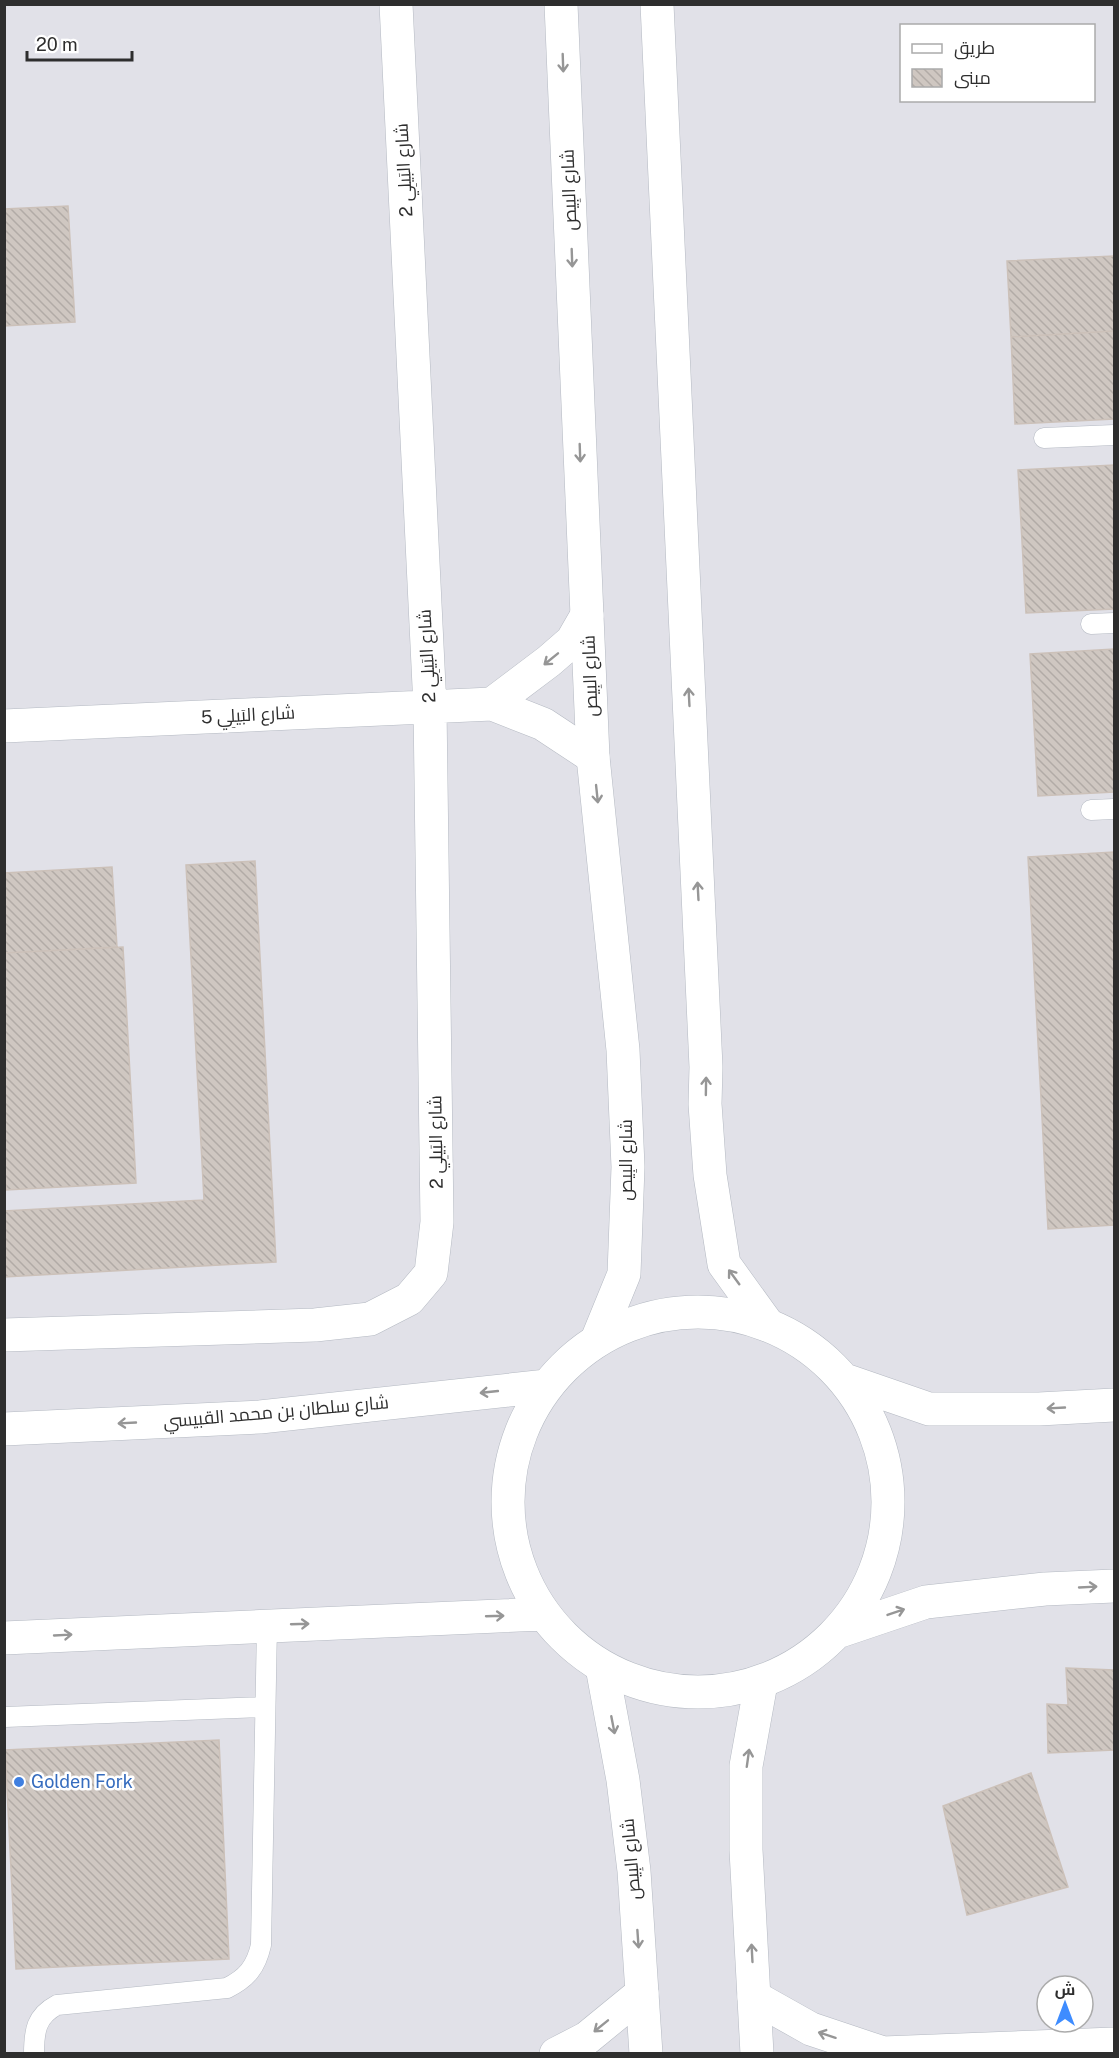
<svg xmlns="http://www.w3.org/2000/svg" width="1119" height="2058" viewBox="0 0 1119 2058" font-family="'Public Sans',Cairo,sans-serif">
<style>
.industrial{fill:#e1e1e8;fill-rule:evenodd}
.building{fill:url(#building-back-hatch);stroke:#ccc1b9;stroke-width:1.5}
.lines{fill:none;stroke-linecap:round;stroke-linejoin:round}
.service-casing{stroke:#b4b9c2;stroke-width:21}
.minor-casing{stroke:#b4b9c2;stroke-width:34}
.tertiary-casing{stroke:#b4b9c2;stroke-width:34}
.secondary-casing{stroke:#b4b9c2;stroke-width:34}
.service{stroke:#fff;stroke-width:20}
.minor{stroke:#fff;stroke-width:33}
.tertiary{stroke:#fff;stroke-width:33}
.secondary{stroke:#fff;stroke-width:33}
.oneway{stroke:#969696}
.shop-dot{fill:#3f7fe0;stroke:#fff;stroke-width:2}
.labels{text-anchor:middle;stroke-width:5;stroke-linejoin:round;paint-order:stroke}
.street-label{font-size:18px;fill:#2e2e2e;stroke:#fff}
.shop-label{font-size:18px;fill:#366cbe;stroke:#fff;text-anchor:start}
</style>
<defs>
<pattern id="building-back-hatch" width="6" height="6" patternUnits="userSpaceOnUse" patternTransform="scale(1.5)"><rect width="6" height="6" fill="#cfc7c1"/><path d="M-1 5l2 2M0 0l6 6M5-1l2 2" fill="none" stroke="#b2aba6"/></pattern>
</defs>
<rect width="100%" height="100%" fill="#f0e6e0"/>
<path class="industrial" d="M5,5H1114V2053L5,2054ZM902,26H1094V100H902ZM1047,1986H1083V2022H1047Z"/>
<path class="building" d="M68,206L75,322L4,326V209Z
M1114,256V331L1011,337L1007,261Z
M1114,331V419L1015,424L1011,337Z
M1114,465V609L1026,613L1018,470Z
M1114,649V792L1038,796L1030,654Z
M1114,852V1225L1048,1229L1028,857Z
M255,861L276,1262L4,1277V1211L204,1200L186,865Z
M112,867L117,947L4,953V873Z
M123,947L136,1183L6,1190L4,1154V953Z
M1066,1668L1114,1670V1750L1048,1753L1047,1704L1068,1705Z
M219,1740L229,1959L16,1969L5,1750Z
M1031,1773L1068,1887L967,1915L943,1806Z"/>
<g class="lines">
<g class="service-casing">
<path id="service" d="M1044,438L1114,435
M1091,624L1114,623
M1091,810L1114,809
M5,1717L265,1707
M34,2054C34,2031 36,2016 57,2005L227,1988C247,1978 256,1967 261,1945L267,1625"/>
</g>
<g class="minor-casing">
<path id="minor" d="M492,704L549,661L572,641L587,615
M4,726L492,704L543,724L593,757
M4,1335L315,1325L370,1319L409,1299L431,1273L437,1222L430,707L396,4
M754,1997L811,2029L883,2053L1114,2044
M556,2054L587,2038L642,1993"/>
</g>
<g class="tertiary-casing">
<path id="tertiary" d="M561,4L593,757L623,1050L628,1167L624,1274L597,1340
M657,4L706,1067L705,1104L710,1175L724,1264L768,1325
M602,1667L623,1780L634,1871L646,2054
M757,2054L746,1850V1766L761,1683"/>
</g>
<g class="secondary-casing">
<path id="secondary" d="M508 1502a190 190 0 1 1 380 0a190 190 0 1 1-380 0Z
M845,1380L929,1409H1039L1114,1405
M4,1429L260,1417L547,1386
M840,1631L926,1602L1045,1589L1114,1586
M4,1638L542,1614"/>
</g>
<use href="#service" class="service"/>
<use href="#minor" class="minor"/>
<use href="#tertiary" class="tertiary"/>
<use href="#secondary" class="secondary"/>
</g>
<defs><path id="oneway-shaft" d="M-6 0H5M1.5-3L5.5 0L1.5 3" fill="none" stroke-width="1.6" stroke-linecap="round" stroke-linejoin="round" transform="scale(1.5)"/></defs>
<g class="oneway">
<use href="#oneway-shaft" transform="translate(563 63) rotate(88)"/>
<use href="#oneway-shaft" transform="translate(572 258) rotate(88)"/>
<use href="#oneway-shaft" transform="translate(580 453) rotate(88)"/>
<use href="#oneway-shaft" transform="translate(551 659) rotate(141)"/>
<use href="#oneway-shaft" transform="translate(689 697) rotate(-93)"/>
<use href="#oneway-shaft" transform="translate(597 794) rotate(84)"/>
<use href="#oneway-shaft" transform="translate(698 891) rotate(-93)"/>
<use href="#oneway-shaft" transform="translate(706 1086) rotate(-89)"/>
<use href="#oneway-shaft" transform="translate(734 1277) rotate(-126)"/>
<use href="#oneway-shaft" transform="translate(489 1392) rotate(174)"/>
<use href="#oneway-shaft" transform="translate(1056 1408) rotate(177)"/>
<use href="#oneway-shaft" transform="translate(127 1423) rotate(177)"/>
<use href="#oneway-shaft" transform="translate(1088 1587) rotate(-3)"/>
<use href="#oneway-shaft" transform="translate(896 1612) rotate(-19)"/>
<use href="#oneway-shaft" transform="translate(495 1616) rotate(-2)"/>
<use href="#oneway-shaft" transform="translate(300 1624) rotate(-2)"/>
<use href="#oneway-shaft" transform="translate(63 1635) rotate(-3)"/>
<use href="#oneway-shaft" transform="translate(613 1725) rotate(79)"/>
<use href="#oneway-shaft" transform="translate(748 1758) rotate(-82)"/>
<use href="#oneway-shaft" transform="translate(638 1939) rotate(86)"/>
<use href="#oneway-shaft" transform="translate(752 1953) rotate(-93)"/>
<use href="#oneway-shaft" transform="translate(601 2026) rotate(141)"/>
<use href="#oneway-shaft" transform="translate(827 2035) rotate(-162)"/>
</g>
<circle class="shop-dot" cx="19" cy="1782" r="6"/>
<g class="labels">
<g class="street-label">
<text transform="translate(404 170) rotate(-93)" y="6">شارع البَيلِي 2</text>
<text transform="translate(569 190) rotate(-92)" y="6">شارع البِيص</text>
<text transform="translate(427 656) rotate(-93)" y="6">شارع البَيلِي 2</text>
<text transform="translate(590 676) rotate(-92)" y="6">شارع البِيص</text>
<text transform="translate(248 715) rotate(-3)" y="6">شارع البَيلِي 5</text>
<text transform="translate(436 1142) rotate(-91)" y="6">شارع البَيلِي 2</text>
<text transform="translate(626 1160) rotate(-90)" y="6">شارع البِيص</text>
<text transform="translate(276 1412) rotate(-5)" y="6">شارع سلطان بن محمد القبيسي</text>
<text transform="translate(631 1859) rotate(-95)" y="6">شارع البِيص</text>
</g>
<g class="shop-label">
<text x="31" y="1788">Golden Fork</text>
</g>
</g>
<rect width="1119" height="2058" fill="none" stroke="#2e2e2e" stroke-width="12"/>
<rect x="900" y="24" width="195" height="78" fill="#ffffff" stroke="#ababab" stroke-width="1.5"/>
<rect x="912" y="44" width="30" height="9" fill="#ffffff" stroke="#ababab" stroke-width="1.5"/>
<text x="954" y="54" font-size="18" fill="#2e2e2e">طريق</text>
<rect x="912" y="69" width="30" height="18" fill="url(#building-back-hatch)" stroke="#ababab" stroke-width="1.5"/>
<text x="954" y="84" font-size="18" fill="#2e2e2e">مبنى</text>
<g transform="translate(1065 2004)"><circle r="28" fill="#ffffff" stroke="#ababab" stroke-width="1.5"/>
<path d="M0-4.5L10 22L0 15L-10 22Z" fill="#3e8cff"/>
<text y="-9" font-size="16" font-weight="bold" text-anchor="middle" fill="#2e2e2e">ش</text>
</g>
<path d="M27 51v9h105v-9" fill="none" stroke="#2e2e2e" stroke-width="3"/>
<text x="36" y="51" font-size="18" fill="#2e2e2e" stroke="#ffffff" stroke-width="4.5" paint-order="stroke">20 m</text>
</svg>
